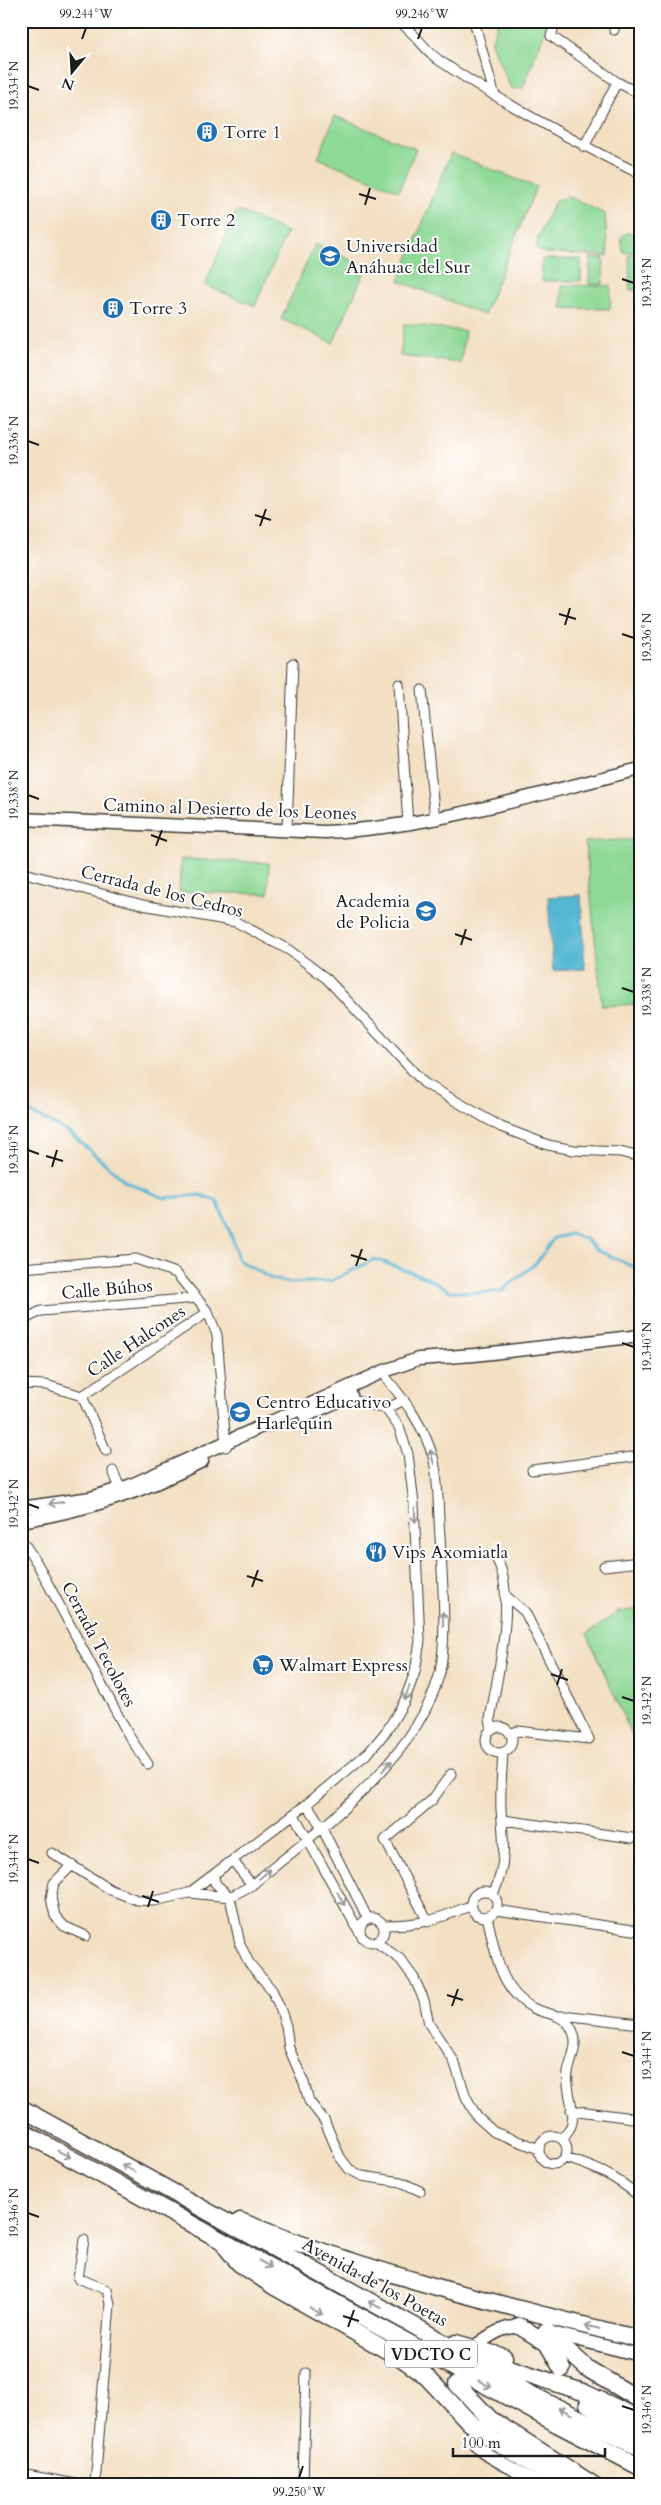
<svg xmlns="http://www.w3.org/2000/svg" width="661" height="2505" viewBox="0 0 661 2505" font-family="Cardo,serif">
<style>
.green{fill:#8ed996;stroke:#557a59}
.water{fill:#54b6d3;stroke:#386978}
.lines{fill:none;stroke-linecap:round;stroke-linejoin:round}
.stream{stroke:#54b6d3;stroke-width:3}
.street-casing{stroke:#3c3935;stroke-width:11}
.secondary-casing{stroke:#3c3935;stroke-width:15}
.highway-casing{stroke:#3c3935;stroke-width:19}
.street{stroke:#fff;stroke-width:9}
.secondary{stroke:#fff;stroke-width:12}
.highway{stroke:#fff;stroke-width:16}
.oneway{stroke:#999}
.ticks{fill:none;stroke:#1c1c1c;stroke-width:2}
.labels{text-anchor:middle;stroke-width:4;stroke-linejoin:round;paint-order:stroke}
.shield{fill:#fff;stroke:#606060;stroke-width:1}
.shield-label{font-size:16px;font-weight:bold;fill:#1c1c1c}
.poi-label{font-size:18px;fill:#1c1c1c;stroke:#fff;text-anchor:start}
.street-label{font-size:18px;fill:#1c1c1c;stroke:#fff}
.neatline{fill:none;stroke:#1c1c1c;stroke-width:2}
.ticks-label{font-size:12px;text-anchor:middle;fill:#1c1c1c}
</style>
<rect width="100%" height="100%" fill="#fff"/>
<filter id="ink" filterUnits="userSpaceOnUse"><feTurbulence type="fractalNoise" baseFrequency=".02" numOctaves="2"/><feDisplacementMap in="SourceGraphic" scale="10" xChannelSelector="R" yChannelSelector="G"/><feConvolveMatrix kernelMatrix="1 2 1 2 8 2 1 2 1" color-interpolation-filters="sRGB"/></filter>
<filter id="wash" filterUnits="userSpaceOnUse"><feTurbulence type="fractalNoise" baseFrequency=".0096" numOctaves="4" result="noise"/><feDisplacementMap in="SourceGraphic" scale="20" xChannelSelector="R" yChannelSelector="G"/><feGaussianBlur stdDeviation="1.12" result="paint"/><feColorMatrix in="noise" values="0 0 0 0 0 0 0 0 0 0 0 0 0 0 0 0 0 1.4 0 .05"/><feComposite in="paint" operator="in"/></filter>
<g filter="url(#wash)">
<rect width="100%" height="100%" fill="#f3dfc2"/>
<path class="green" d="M498,21H549L523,88L511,89L491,43Z
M335,116L416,149L399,191L318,158Z
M451,153L536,187L484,315L399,281Z
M566,197L572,198L605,214L608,256L546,253L536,249L538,237L555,201Z
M237,210L287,232L255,306L205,285Z
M626,233H640V252L626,253L623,251L621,237Z
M315,244L367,267L333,343L281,319Z
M629,255H640V290H630Z
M590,258H604L603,284H589Z
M542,259H581V281H542Z
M562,285L611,286L610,309L562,308Z
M404,324L465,331L461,363L400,356Z
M640,839V1004L602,1006L585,842Z
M181,859L269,863L268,894L179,892Z
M640,1609V1754L587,1634L618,1612Z"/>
<path class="water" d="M581,895L585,969L553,971L548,897Z"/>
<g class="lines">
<path class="stream" d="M21,1115L29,1112L70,1133L126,1182L164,1198L200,1195L217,1201L233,1240L238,1260L272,1279L291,1283L331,1281L375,1259L427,1278L450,1291L476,1293L502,1291L537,1262L554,1238L571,1234L585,1239L597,1250L640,1270"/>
</g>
</g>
<g filter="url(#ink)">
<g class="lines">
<g class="street-casing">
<path id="street" d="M398,21C415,32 424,50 440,61C503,103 571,140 640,174
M474,21L494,93
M556,21L551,36L617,82L640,94
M614,30L616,21
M584,147L617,82
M399,684L408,825
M422,690L435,820
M287,830L293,663
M21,872L143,905L236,922L289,950L327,979L424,1083L501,1127L548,1145L574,1150L620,1152L640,1157
M21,1268L136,1259L176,1273L208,1312L217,1335L226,1447
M21,1321L41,1311L197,1298
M21,1384L46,1385L82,1396L106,1451
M82,1396L208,1312
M386,1409L404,1400
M532,1470L640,1456
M113,1471L122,1493
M21,1539L37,1563L129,1736L148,1764
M604,1566L640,1562
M506,1596L525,1612L589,1739
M486 1740a13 13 0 1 1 26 0a13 13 0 1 1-26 0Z
M492,1729L490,1719C497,1679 517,1596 497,1560
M510,1734L518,1731L589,1739
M307,1804L321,1826L368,1919
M294,1815L361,1935
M503,1820L632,1838
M52,1853L111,1890L137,1900L154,1901L189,1893L307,1804L369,1752L388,1729L404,1702L415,1672L420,1641L414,1504L408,1454L399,1427L386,1409L346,1398
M233,1861L252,1885
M72,1865L54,1883L51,1898L55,1916L64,1926L86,1936
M214,1874L215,1883L230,1897L240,1944L249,1963L272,1990L280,2008L286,2026L289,2048L304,2083L309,2101L324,2120L340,2157L349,2169L362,2176L401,2182L420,2191
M471 1904a13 13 0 1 1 26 0a13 13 0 1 1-26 0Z
M189,1893L230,1897L252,1885C319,1829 414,1763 439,1676C448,1641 442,1574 440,1536C438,1514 439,1477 433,1457C424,1427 407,1403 387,1379
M493,1894C507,1866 504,1840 501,1810C500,1791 502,1771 503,1752
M496,1910L640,1931
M487,1916C495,1950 499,1990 533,2008C545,2014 562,2014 570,2026C581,2043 571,2056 568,2073C565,2090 577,2111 571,2126C569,2130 565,2135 563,2139
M360 1930a12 12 0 1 1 24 0a12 12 0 1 1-24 0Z
M428,1922L385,1840L432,1800L451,1774
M383,1925C422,1925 436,1920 472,1905
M376,1942L400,1959L414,1978L424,2000L429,2024L454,2061L466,2097L477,2117L494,2132L539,2149
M557,2016H571L640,2024
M571,2110L640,2119
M539 2150a14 14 0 1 1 28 0a14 14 0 1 1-28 0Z
M565,2158C596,2167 615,2176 640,2197
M84,2240L78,2278L107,2290L110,2304L95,2484
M21,2474L76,2484
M303,2484L306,2373"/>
</g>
<g class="secondary-casing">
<path id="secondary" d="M21,819L325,832C432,828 535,794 640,769
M305,1416L351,1395
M21,1508L91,1498L129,1486L382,1372L418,1359L474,1355L640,1336
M21,1521C89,1509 141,1493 202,1461
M548,2332L640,2355
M478,2344C493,2333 509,2323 528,2328
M470,2438L483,2452L539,2484"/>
</g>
<g class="highway-casing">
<path id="highway" d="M21,2108L418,2328L528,2393L640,2448
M21,2131L557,2424L640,2467
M240,2221C368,2273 505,2306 640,2339
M226,2247L239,2263L275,2287L404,2360L425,2375L469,2422L493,2440L565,2484
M519,2326L547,2343L562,2369
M546,2331L588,2369L640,2400
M456,2343L504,2357
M488,2361L583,2392L640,2419
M457,2384L490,2419L592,2484
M588,2404L640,2434"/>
</g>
<use href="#street" class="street"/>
<use href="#secondary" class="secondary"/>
<use href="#highway" class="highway"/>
</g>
<defs><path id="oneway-shaft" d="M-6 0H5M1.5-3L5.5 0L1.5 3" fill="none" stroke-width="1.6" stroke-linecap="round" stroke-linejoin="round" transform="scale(1.25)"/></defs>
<g class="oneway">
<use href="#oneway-shaft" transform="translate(432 1457) rotate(-105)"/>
<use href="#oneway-shaft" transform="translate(56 1503) rotate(172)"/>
<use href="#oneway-shaft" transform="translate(415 1515) rotate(88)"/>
<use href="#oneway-shaft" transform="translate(443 1619) rotate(-92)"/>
<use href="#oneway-shaft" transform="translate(407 1693) rotate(110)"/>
<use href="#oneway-shaft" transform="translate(387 1766) rotate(-48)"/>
<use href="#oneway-shaft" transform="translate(265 1874) rotate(-40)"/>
<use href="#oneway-shaft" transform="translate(341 1899) rotate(62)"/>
<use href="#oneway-shaft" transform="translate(64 2154) rotate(28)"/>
<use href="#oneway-shaft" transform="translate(128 2168) rotate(-150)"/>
<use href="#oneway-shaft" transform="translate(265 2264) rotate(29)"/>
<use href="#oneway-shaft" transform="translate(375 2305) rotate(-152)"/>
<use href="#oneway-shaft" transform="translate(316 2311) rotate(29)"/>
<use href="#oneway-shaft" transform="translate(592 2327) rotate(-166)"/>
<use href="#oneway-shaft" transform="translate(485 2384) rotate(29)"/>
<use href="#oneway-shaft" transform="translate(565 2411) rotate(-154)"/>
</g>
</g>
<path class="ticks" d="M82,39L86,28M418,39L422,28M28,86L39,90M359,194L376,199M365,205L370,188M622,279L634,283M28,441L39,445M255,515L271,520M260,526L266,509M559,614L576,619M565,625L570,608M622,634L634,638M28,795L39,799M151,835L167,841M156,846L162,830M455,934L472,940M461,945L466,929M622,988L634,992M28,1150L39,1154M46,1156L63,1161M52,1167L57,1150M351,1255L367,1260M356,1266L362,1249M622,1343L634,1347M28,1504L39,1508M247,1576L263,1581M252,1587L258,1570M551,1674L568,1680M557,1685L562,1669M622,1697L634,1701M28,1859L39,1863M142,1896L159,1902M148,1907L153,1891M447,1995L463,2000M452,2006L458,1989M622,2052L634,2056M28,2213L39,2217M343,2316L359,2321M348,2327L354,2310M622,2406L634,2410M299,2478L303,2466"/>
<defs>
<g id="building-disc" transform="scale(1.125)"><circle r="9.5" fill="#1f6fb2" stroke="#fff"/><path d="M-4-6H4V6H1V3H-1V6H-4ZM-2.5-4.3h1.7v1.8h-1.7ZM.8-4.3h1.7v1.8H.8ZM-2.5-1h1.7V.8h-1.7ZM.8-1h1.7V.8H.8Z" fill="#fff"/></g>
<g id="university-disc" transform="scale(1.125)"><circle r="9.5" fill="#1f6fb2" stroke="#fff"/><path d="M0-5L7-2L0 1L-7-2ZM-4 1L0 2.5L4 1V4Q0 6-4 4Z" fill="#fff"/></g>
<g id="school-disc" transform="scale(1.125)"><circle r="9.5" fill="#1f6fb2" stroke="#fff"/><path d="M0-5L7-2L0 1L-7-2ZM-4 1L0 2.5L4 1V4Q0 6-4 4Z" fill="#fff"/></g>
<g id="restaurant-disc" transform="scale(1.125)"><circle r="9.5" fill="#1f6fb2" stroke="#fff"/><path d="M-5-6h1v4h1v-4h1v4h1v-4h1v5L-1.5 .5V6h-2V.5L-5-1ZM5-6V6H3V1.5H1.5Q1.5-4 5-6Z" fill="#fff"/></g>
<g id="supermarket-disc" transform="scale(1.125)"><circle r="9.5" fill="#1f6fb2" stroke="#fff"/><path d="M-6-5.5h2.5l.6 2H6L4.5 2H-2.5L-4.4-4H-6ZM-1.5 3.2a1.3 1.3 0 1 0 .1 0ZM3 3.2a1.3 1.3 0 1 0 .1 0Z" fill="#fff"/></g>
</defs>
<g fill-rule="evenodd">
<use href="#building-disc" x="207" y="132"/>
<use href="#building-disc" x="161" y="220"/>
<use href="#university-disc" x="330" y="256"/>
<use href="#building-disc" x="113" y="308"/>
<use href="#school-disc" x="426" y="911"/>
<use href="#school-disc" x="240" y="1412"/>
<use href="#restaurant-disc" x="376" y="1552"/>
<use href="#supermarket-disc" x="263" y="1665"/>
</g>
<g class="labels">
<rect class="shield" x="385" y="2340.5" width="92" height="27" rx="4"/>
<g class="shield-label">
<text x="431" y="2360">VDCTO C</text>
</g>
<g class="poi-label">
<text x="223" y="138">Torre 1</text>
<text x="177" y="226">Torre 2</text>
<text x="346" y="252">Universidad<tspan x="346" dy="21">Anáhuac del Sur</tspan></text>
<text x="129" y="314">Torre 3</text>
<text x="410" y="907" text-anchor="end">Academia<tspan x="410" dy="21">de Policia</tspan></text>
<text x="256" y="1408">Centro Educativo<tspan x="256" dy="21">Harlequin</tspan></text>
<text x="392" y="1558">Vips Axomiatla</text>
<text x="279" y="1671">Walmart Express</text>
</g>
<g class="street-label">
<text transform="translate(230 809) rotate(2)" y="6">Camino al Desierto de los Leones</text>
<text transform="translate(162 891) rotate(14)" y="6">Cerrada de los Cedros</text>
<text transform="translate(107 1289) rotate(-5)" y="6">Calle Búhos</text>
<text transform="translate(136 1341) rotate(-34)" y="6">Calle Halcones</text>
<text transform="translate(99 1644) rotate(62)" y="6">Cerrada Tecolotes</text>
<text transform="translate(375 2282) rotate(29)" y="6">Avenida de los Poetas</text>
</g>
</g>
<rect width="661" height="2505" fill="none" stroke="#fff" stroke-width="55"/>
<g transform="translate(72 72) rotate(198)" stroke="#ffffff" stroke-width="4" paint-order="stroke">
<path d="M0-4L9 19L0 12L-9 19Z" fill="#1c1c1c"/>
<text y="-8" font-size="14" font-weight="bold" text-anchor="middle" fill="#1c1c1c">N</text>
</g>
<path d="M453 2448v8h152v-8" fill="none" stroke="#1c1c1c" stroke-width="2.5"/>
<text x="461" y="2448" font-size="15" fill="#1c1c1c" stroke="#ffffff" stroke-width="4" paint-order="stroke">100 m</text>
<rect x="28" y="28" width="606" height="2450" class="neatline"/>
<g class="ticks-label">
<text x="86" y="18">99.244°W</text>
<text x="422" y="18">99.246°W</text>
<text transform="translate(14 86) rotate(-90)" y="4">19.334°N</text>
<text transform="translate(647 283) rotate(-90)" y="4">19.334°N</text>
<text transform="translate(14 441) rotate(-90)" y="4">19.336°N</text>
<text transform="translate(647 638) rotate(-90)" y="4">19.336°N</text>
<text transform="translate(14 795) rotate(-90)" y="4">19.338°N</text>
<text transform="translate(647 992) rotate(-90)" y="4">19.338°N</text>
<text transform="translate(14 1150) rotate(-90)" y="4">19.340°N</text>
<text transform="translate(647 1347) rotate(-90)" y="4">19.340°N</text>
<text transform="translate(14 1504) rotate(-90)" y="4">19.342°N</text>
<text transform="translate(647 1701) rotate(-90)" y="4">19.342°N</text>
<text transform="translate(14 1859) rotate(-90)" y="4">19.344°N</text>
<text transform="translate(647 2056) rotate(-90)" y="4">19.344°N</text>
<text transform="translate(14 2213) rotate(-90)" y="4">19.346°N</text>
<text transform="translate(647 2410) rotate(-90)" y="4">19.346°N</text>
<text x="299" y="2496">99.250°W</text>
</g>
</svg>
